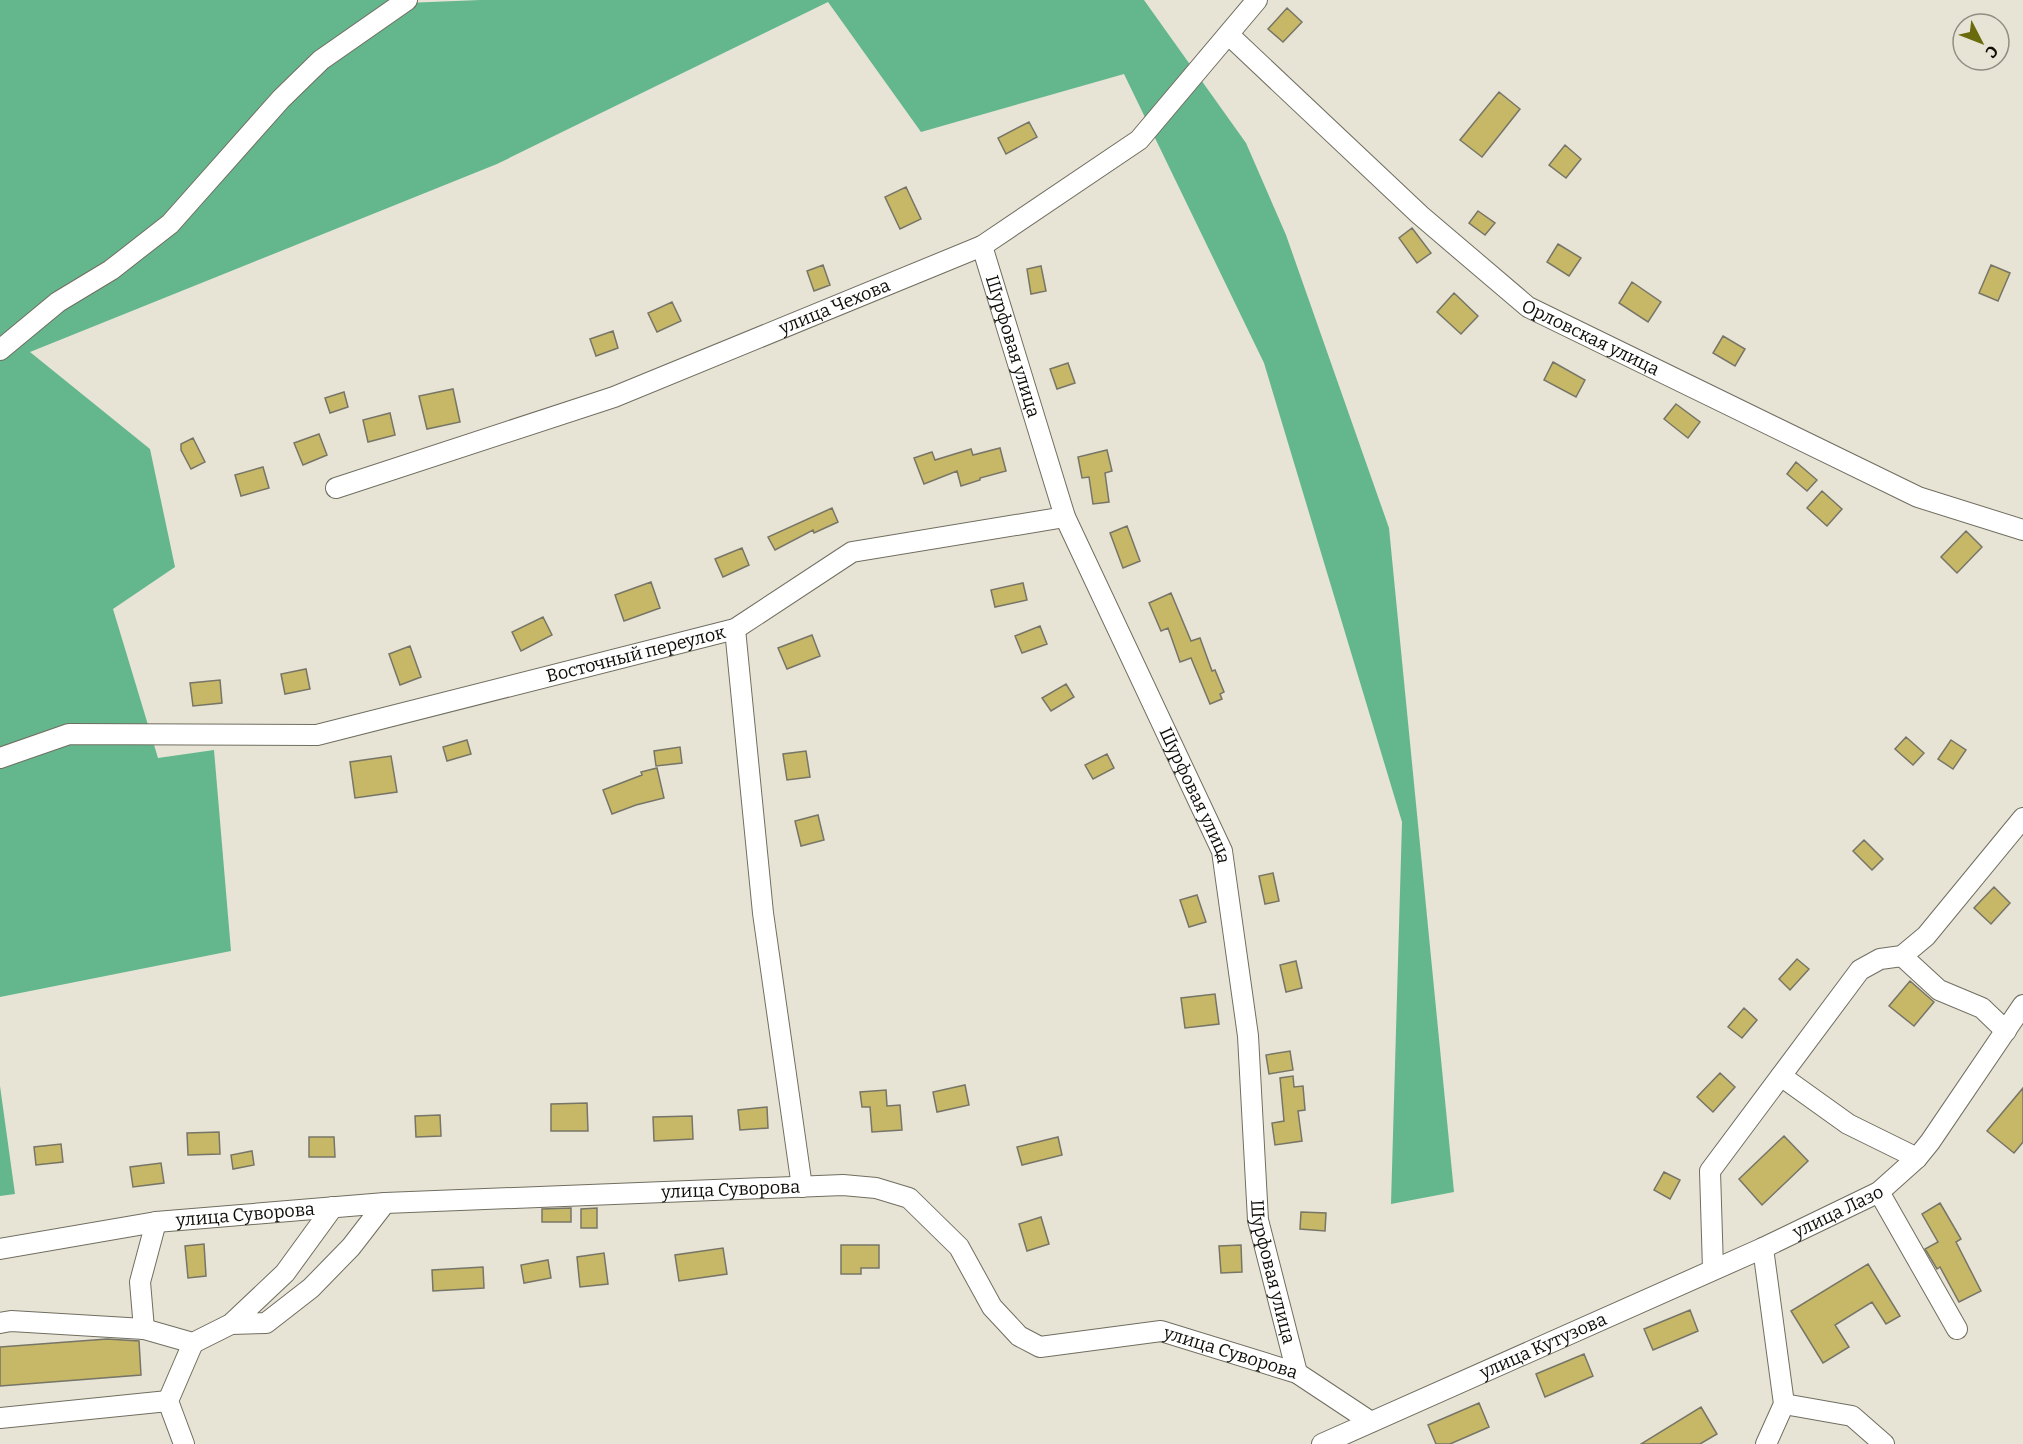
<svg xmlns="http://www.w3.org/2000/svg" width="2023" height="1444" viewBox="0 0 2023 1444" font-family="Bitter,serif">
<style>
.forest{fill:#64b78d}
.building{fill:#c6b867;stroke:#777567;stroke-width:1.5}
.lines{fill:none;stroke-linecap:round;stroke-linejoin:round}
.minor-casing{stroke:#706e60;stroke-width:22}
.minor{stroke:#fff;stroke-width:20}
.labels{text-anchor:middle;stroke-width:4.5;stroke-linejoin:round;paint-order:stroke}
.street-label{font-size:18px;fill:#0e0d08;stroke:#e7e4d5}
</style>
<rect width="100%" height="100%" fill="#e7e4d5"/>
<path class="forest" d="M0,0H404L406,3L480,0H1144L1246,143L1286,235L1389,528L1454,1192L1391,1204L1402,822L1264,363L1124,74L921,132L828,2L497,164L30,352L150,449L175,567L113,609L158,758L214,750L231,951L0,997Z
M0,1086L15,1194L0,1196Z"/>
<path class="building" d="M1287,8L1302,22L1283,42L1268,29Z
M1499,92L1520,109L1482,157L1460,140Z
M1029,122L1037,137L1006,154L998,138Z
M1565,145L1581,159L1566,178L1549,165Z
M906,187L921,219L900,229L885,197Z
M1478,211L1495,223L1485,235L1469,223Z
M1412,228L1431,253L1417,263L1399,238Z
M1558,244L1581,258L1569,276L1547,262Z
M823,265L830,285L814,291L807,271Z
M1991,265L2010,273L1998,301L1979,293Z
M1041,266L1046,291L1031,294L1027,269Z
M1632,282L1661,302L1648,322L1619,303Z
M1454,293L1478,316L1461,334L1437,312Z
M672,302L681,321L657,332L648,313Z
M613,331L618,348L596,356L590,339Z
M1723,336L1745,349L1735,366L1713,353Z
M1553,362L1585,380L1576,397L1544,380Z
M1068,363L1075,383L1057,389L1050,369Z
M453,389L460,422L427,429L419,396Z
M344,392L348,407L330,413L325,398Z
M1676,404L1700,422L1688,438L1664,419Z
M390,413L395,435L368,442L363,420Z
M319,434L327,455L303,465L294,443Z
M193,438L205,462L191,469L181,450V444Z
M1000,448L1006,471L980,478V480L961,486L957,471L924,484L914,458L932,452L935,460L971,449L973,455Z
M1107,450L1112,471L1105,473L1109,502L1093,504L1089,477L1082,478L1078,457Z
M1796,462L1817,480L1807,491L1787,474Z
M263,467L269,488L241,496L235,475Z
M1822,491L1842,509L1827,526L1807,508Z
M832,508L838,522L814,533L813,530L775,550L768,537Z
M1127,526L1140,561L1123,568L1110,533Z
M1966,531L1982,547L1957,573L1941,557Z
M742,548L749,565L723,577L715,559Z
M651,582L660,608L624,621L615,595Z
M1023,583L1027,600L995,607L991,590Z
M1171,593L1191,641L1200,638L1212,671L1215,670L1224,692L1220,694L1222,699L1210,704L1191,658L1180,662L1168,628L1161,631L1149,603Z
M543,617L552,635L521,651L512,632Z
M1040,626L1047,644L1022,653L1015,636Z
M812,635L820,656L787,669L778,648Z
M410,646L421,677L400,685L389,654Z
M306,669L310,689L285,694L281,674Z
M220,680L222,703L193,706L190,683Z
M1066,684L1074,697L1051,711L1042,698Z
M1906,737L1924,753L1913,765L1895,749Z
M467,740L471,754L447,761L443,747Z
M1951,740L1966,750L1953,769L1938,759Z
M680,747L682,763L656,766L654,751Z
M806,751L810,777L787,780L783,754Z
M1107,754L1114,768L1093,779L1085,765Z
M391,756L397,792L355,798L350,762Z
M657,768L664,798L636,805L612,814L603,790L642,775L641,772Z
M818,815L824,840L801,846L795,821Z
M1864,840L1883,859L1872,870L1853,851Z
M1273,873L1279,901L1265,904L1259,876Z
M1994,887L2010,903L1991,924L1974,908Z
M1197,895L1206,922L1189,927L1180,900Z
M1797,959L1809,969L1790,990L1779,979Z
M1296,961L1302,988L1286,992L1280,965Z
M1910,981L1934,1002L1914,1026L1889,1006Z
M1215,994L1219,1024L1185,1028L1181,998Z
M1744,1008L1757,1020L1742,1038L1728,1027Z
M1290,1051L1293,1070L1269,1074L1266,1055Z
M1720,1073L1735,1087L1713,1112L1697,1097Z
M1293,1076L1294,1087L1303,1086L1305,1110L1298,1111L1302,1141L1275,1145L1272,1123L1284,1121L1280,1078Z
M965,1085L969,1105L937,1112L933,1092Z
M2023,1088V1142L2014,1153L1987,1131Z
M886,1090L887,1106L900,1105L902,1130L872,1132L870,1107H862L860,1092Z
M587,1103L588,1131H551V1104Z
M767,1107L768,1128L740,1130L738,1110Z
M440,1115L441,1136L416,1137L415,1116Z
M692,1116L693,1139L654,1141L653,1117Z
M219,1132L220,1154L188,1155L187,1133Z
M1784,1136L1808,1161L1762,1205L1739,1179Z
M309,1137H334L335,1157H309Z
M1058,1137L1062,1155L1022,1165L1017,1147Z
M61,1144L63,1162L36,1165L34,1147Z
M252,1151L254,1165L233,1169L231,1155Z
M161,1163L164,1183L133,1187L130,1167Z
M1664,1172L1680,1180L1670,1199L1654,1190Z
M1940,1203L1961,1239L1956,1242L1981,1291L1959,1302L1940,1267L1937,1269L1925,1249L1938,1242L1922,1214Z
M571,1208V1222H542V1209Z
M597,1208V1228H581V1209Z
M1301,1212L1326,1213L1325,1231L1300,1229Z
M1041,1217L1049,1244L1027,1251L1019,1224Z
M204,1244L206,1276L188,1278L185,1246Z
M841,1245H879V1268H861V1274H841Z
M1241,1245L1242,1272L1221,1273L1219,1246Z
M723,1248L727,1274L679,1281L675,1255Z
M604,1253L608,1284L580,1287L577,1257Z
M548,1260L551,1278L524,1283L521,1265Z
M1868,1264L1900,1316L1886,1324L1872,1302L1835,1325L1849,1347L1823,1363L1791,1311Z
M483,1267L484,1288L433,1291L432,1270Z
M1690,1310L1698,1331L1653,1350L1644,1329Z
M107,1339L139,1341L141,1375L0,1386V1347Z
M1584,1354L1593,1376L1545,1397L1536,1374Z
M1479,1403L1489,1427L1450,1444H1436L1428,1425Z
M1701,1407L1717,1434L1700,1444H1641Z"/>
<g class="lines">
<g class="minor-casing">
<g id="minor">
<path id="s1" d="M1229,35L1420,215L1528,307L1918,497L2023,530"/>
<path id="s2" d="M982,246L1065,517L1222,851L1248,1036L1258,1220L1297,1373"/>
<path d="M0,350L58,302L111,270L170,224L281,99L321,60L407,0"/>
<path id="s3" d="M336,488L614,397L982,246L1139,140L1257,0"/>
<path d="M735,629L763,913L802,1187"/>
<path id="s4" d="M0,758L69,734L317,735L735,629L852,552L1065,517"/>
<path d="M1902,956L1939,990L1982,1008L2006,1031"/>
<path d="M1781,1076L1848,1124L1917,1158"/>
<path d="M1879,1192L1957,1329"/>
<path d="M1763,1248L1784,1404L1766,1444"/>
<path id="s5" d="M0,1249L156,1222L385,1203L843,1185L876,1188L909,1198L959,1247L992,1307L1019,1336L1040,1347L1161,1331L1297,1373L1371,1422"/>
<path d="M1713,1269L1710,1171L1860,970L1880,959L1902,956L1926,936L2023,818"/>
<path d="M0,1323L11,1321L144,1329L193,1343L231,1324L285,1273L333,1207"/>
<path d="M231,1324L266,1323L311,1288L351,1247L385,1203"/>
<path d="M144,1329L140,1282L156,1222"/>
<path d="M1784,1404L1852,1416L1884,1444"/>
<path d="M0,1418L168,1401"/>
<path d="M184,1444L168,1401L193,1343"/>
<path id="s6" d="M1322,1444L1763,1248L1879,1192L1917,1158L1930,1142L2023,1005"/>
</g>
</g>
<use href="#minor" class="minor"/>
</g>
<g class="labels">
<g class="street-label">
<text dy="6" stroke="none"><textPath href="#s3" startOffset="531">улица Чехова</textPath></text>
<text dy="6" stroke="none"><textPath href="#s1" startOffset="474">Орловская улица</textPath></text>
<text dy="6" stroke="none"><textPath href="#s2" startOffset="105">Шурфовая улица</textPath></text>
<text dy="6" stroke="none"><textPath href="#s4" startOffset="650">Восточный переулок</textPath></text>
<text dy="6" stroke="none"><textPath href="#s2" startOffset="591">Шурфовая улица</textPath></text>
<text dy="6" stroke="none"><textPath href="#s5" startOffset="734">улица Суворова</textPath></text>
<text dy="6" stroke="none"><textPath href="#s6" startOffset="566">улица Лазо</textPath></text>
<text dy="6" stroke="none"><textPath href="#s5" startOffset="248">улица Суворова</textPath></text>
<text dy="6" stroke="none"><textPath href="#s2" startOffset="1077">Шурфовая улица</textPath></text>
<text dy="6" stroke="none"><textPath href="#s6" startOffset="242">улица Кутузова</textPath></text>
<text dy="6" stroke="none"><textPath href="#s5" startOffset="1311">улица Суворова</textPath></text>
</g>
</g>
<g transform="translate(1981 42) rotate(132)"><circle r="28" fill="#e7e4d5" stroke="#908e83" stroke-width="1.5"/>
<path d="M0-4.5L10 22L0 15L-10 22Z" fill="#696b0d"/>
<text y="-9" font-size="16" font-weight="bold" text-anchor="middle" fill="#0e0d08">С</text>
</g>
</svg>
